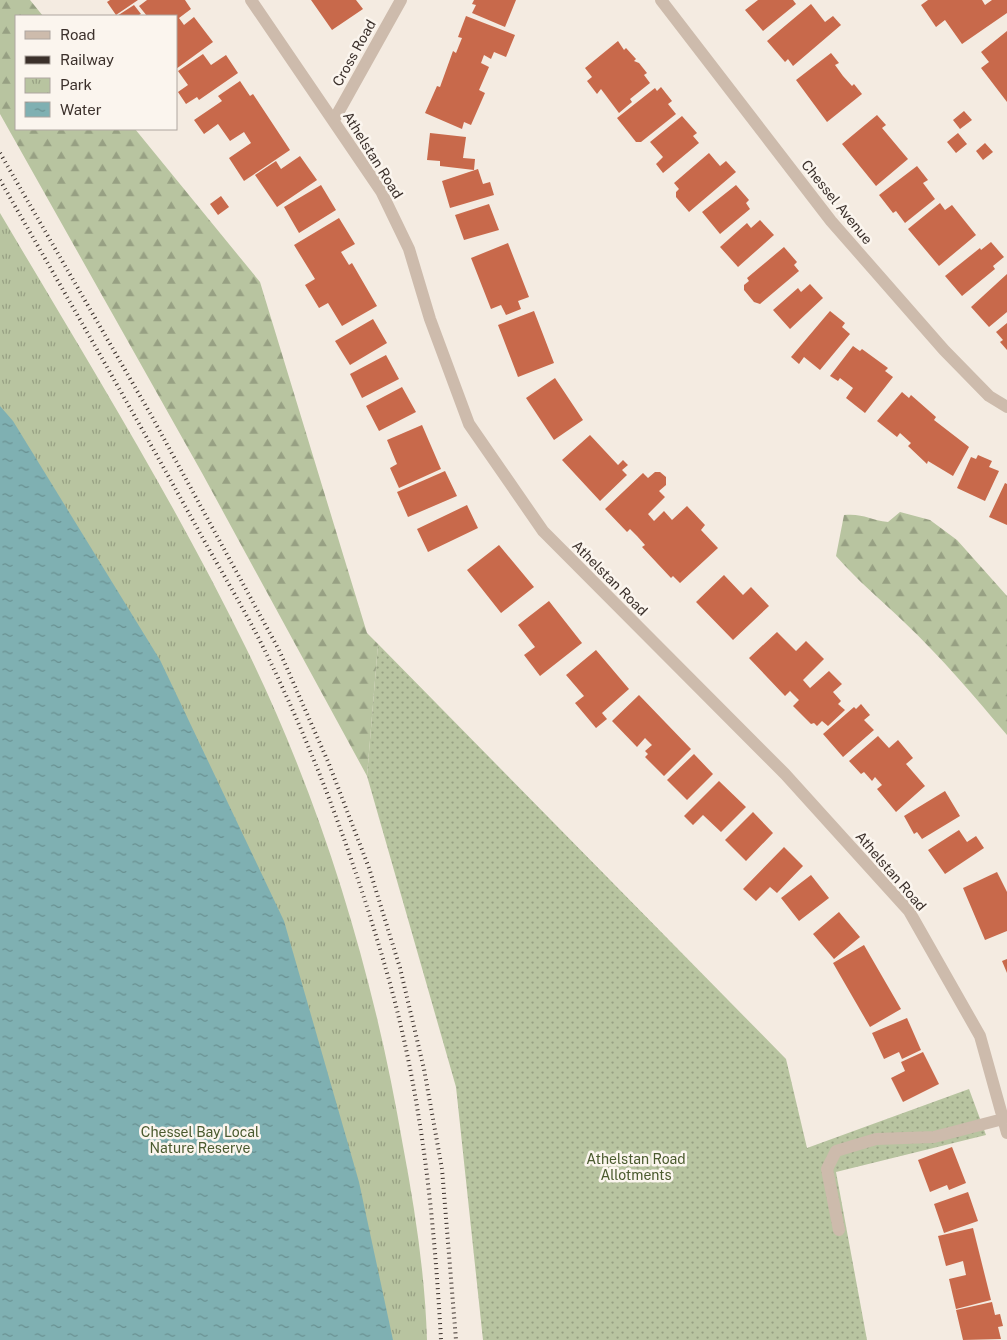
<svg xmlns="http://www.w3.org/2000/svg" width="1007" height="1340" viewBox="0 0 1007 1340" font-family="'Public Sans',sans-serif">
<style>
.forest{fill:url(#forest-firs)}
.park{fill:url(#park-tufts)}
.garden{fill:url(#garden-dots)}
.water{fill:url(#water-ripples)}
.building{fill:#c8694b}
.lines{fill:none;stroke-linecap:round;stroke-linejoin:round}
.minor{stroke:#cdbbac;stroke-width:12}
.rail{stroke:#3b302b;stroke-width:4;stroke-dasharray:1 4;stroke-linecap:butt}
.labels{text-anchor:middle;stroke-width:5;stroke-linejoin:round;paint-order:stroke}
.street-label{font-size:14px;fill:#3b302b;stroke:#fbf5ee}
.park-label{font-size:14px;fill:#4a5a2e;stroke:#fbf5ee}
</style>
<defs>
<pattern id="forest-firs" width="22" height="20" patternUnits="userSpaceOnUse" patternTransform="scale(1.25)"><rect width="22" height="20" fill="#b8c4a0"/><path d="M5 1l3.5 6h-7zM16 11l3.5 6h-7z" fill="#97a083"/></pattern>
<pattern id="park-tufts" width="24" height="20" patternUnits="userSpaceOnUse" patternTransform="scale(1.25)"><rect width="24" height="20" fill="#b8c4a0"/><path d="M3 7l-1-3M5 7V3M7 7l1-3M15 17l-1-3M17 17v-4M19 17l1-3" fill="none" stroke="#97a083"/></pattern>
<pattern id="garden-dots" width="8" height="8" patternUnits="userSpaceOnUse" patternTransform="scale(1.25)"><rect width="8" height="8" fill="#b8c4a0"/><path d="M2 2h.1M6 6h.1" fill="none" stroke="#97a083" stroke-width="1.8" stroke-linecap="round"/></pattern>
<pattern id="water-ripples" width="26" height="14" patternUnits="userSpaceOnUse" patternTransform="scale(1.25)"><rect width="26" height="14" fill="#7fb0b2"/><path d="M2 4q2-2 4 0t4 0M15 11q2-2 4 0t4 0" fill="none" stroke="#699091"/></pattern>
</defs>
<rect width="100%" height="100%" fill="#f4ebe1"/>
<path class="forest" d="M0,0H30L43,16H16V129H135L260,282L367,633L378,644L367,776L202,473L0,114Z
M900,512L930,520L957,540L1007,596V735C974,696 941,657 904,622C881,600 857,580 836,556L844,515C863,513 870,520 888,522Z"/>
<path class="park" d="M0,213C85,357 174,500 247,650C323,806 374,975 403,1146C415,1210 425,1274 427,1340H0Z"/>
<path class="garden" d="M378,644L786,1059L807,1148L969,1089L986,1135L836,1172L867,1340H483L456,1087L367,776Z"/>
<path class="water" d="M0,406L13,421L160,660L284,921L359,1182L393,1340H0Z"/>
<path class="building" d="M110,0H138L116,15L107,2Z
M147,0H185L191,9L179,18L184,25L194,17L213,42L176,69V16H147L139,6Z
M311,0H356L363,9L332,30Z
M474,0H516L505,27L472,13L476,5L472,4Z
M758,0H793L796,4L763,31L745,10Z
M928,0H982L985,5L992,0H1007V13L962,44L945,20L936,27L921,5Z
M811,4L825,22L833,16L841,25L793,66L788,59L785,62L767,41Z
M134,5L141,14L137,16H117Z
M466,16L515,35L506,57L494,52L491,59L484,55L481,63L489,67L479,90L485,93L471,125L464,122L462,129L425,113L437,86L440,87L453,51L456,53L462,38L458,37Z
M1007,31V102L981,68L989,62L981,52Z
M618,41L624,50L626,48L636,59L634,61L639,63L647,73L644,75L650,83L630,99L632,102L619,113L601,89L597,94L587,81L592,77L585,68Z
M831,53L839,63L835,65L843,76L852,86L854,84L862,94L827,122L796,80Z
M203,54L211,65L226,55L238,73L199,100L197,97L186,104L178,92L188,85L178,71Z
M240,81L250,96L253,94L290,150L244,181L229,158L251,143L244,132L230,141L218,124L204,134L194,120L222,101L218,96Z
M661,87L672,101L668,104L676,114L641,142H636L617,118L655,88L657,91Z
M964,111L972,120L960,129L953,120Z
M877,115L886,125L882,128L908,159L876,186L842,144Z
M682,116L697,133L693,136L699,143L663,173L656,164L663,157L650,142Z
M430,133L466,137L463,158L475,159L474,170L440,166V161L427,160Z
M958,133L967,144L956,153L947,142Z
M985,143L993,152L983,160L976,151Z
M709,153L720,166L726,161L736,172L689,212L676,197V192L679,189L674,183Z
M300,156L317,180L277,207L255,175L276,161L281,169Z
M917,166L928,180L923,183L935,199L905,223L896,211L893,213L879,195Z
M478,169L483,184L490,182L494,195L450,208L442,181Z
M321,185L336,210L299,233L284,207Z
M736,185L749,200L746,203L750,209L720,234L702,212Z
M221,196L229,207L218,215L210,204Z
M940,203L945,210L952,205L976,235L939,266L908,229Z
M489,204L499,230L464,240L455,215Z
M339,218L355,244L341,252L349,265L352,263L377,306L342,326L328,303L319,308L305,285L315,279L294,245Z
M760,220L774,235L738,267L720,247L747,223L751,228Z
M991,242L1004,257L993,266L995,269L962,296L945,276L980,248L981,250Z
M508,243L529,297L518,301L521,309L506,315L501,305L491,309L471,258Z
M784,247L797,262L794,265L799,271L760,304L754,302L744,290V285L749,281L747,278Z
M1007,274V312L989,327L971,307Z
M810,284L823,298L790,329L773,310L798,288L801,292Z
M534,311L554,363L518,377L498,325Z
M830,311L845,323L842,327L850,334L820,370L804,357L799,364L791,357Z
M373,319L387,343L350,365L335,341Z
M1007,323V350L1000,342L1003,340L996,332Z
M853,346L860,351L862,349L888,368L885,371L893,377L865,413L846,398L853,388L840,378L838,381L830,376Z
M386,355L399,379L362,398L350,374Z
M555,378L583,420L554,440L526,398Z
M402,387L416,412L379,431L366,406Z
M902,392L909,398L911,395L936,417L934,420L969,447L953,476L928,461L927,464L908,446L911,443L900,433L897,437L877,421Z
M422,425L441,469L399,488L390,468L397,464L387,440Z
M590,435L618,465L623,460L628,465L622,470L627,475L600,501L562,460Z
M978,455L992,461L989,467L999,471L985,501L957,488L971,457L976,459Z
M445,471L457,496L408,517L397,492Z
M655,472H660L666,477V485L659,491L665,497L648,514L654,521L664,511L672,520L687,506L705,525L701,530L718,548L680,583L673,576L671,578L642,547L645,545L637,536L630,529L627,532L605,509L643,473L648,478Z
M1005,483L1007,484V525L989,517Z
M467,505L478,528L428,552L417,529Z
M499,545L534,587L501,613L467,570Z
M724,575L743,595L751,587L769,606L733,640L696,602Z
M549,601L582,643L540,676L524,655L535,647L518,625Z
M777,632L796,651L806,641L824,659L803,680L810,688L829,671L842,684L833,692L841,701L838,704L845,710L828,726L822,721L817,726L814,723L811,724L793,706L799,700L790,691L785,696L749,658Z
M596,650L629,689L602,713L607,719L596,728L575,703L584,696L566,675Z
M639,695L691,749L664,776L645,757L648,754L645,751L652,745L645,738L637,747L612,721Z
M861,704L870,715L864,720L874,730L843,757L823,734L854,707L856,709Z
M878,736L889,748L898,740L913,758L906,764L925,786L896,812L877,789L882,785L875,777L872,781L864,772L861,774L849,761Z
M694,754L713,774L687,800L667,780Z
M719,781L746,807L721,832L703,815L693,825L684,816Z
M945,791L960,816L922,839L917,832L914,834L904,816Z
M753,812L773,833L746,861L725,840Z
M959,830L967,842L976,836L984,848L945,874L928,850Z
M784,847L803,866L777,893L770,887L756,901L743,889Z
M997,872L1007,892V931L985,940L963,888Z
M811,875L829,898L799,921L781,898Z
M839,912L860,937L834,959L813,934Z
M864,945L901,1009L870,1027L833,963Z
M1007,959V973L1002,961Z
M907,1018L921,1050L902,1059L899,1052L884,1059L872,1033Z
M923,1052L939,1084L903,1102L891,1078L905,1071L901,1062Z
M952,1147L966,1183L949,1190L947,1185L930,1192L918,1160Z
M968,1192L978,1221L944,1233L934,1204Z
M973,1228L991,1300L956,1309L949,1279L966,1275L963,1261L946,1266L938,1236Z
M992,1302L995,1315L1000,1314L1003,1326L998,1327L1001,1339L963,1340L956,1310Z"/>
<g class="lines">
<path class="minor" d="M251,0L381,191L409,249L430,319L469,424L543,531L785,774L909,911L980,1036L1007,1133
M661,0L831,221L944,350L989,396L1007,407
M334,120L401,0
M839,1230L827,1169L836,1151L876,1139L934,1137L1003,1119"/>
<path class="rail" d="M0,153L151,415L279,650L329,764L369,868L400,968L424,1069L442,1169L456,1340
M0,180C66,295 132,410 196,526C219,568 245,610 266,653C315,753 354,859 385,966C421,1088 434,1214 441,1340"/>
</g>
<g class="labels">
<g class="street-label">
<text transform="translate(354 53) rotate(-61)" y="5">Cross Road</text>
<text transform="translate(373 155) rotate(58)" y="5">Athelstan Road</text>
<text transform="translate(837 202) rotate(51)" y="5">Chessel Avenue</text>
<text transform="translate(610 578) rotate(45)" y="5">Athelstan Road</text>
<text transform="translate(891 871) rotate(49)" y="5">Athelstan Road</text>
</g>
<g class="park-label">
<text x="200" y="1137">Chessel Bay Local<tspan x="200" dy="16">Nature Reserve</tspan></text>
<text x="636" y="1164">Athelstan Road<tspan x="636" dy="16">Allotments</tspan></text>
</g>
</g>
<rect x="15" y="15" width="162" height="115" fill="#fbf5ee" stroke="#aea6a0"/>
<rect x="25" y="31" width="25" height="8" fill="#cdbbac" stroke="#aea6a0"/>
<text x="60" y="40" font-size="15" fill="#3b302b">Road</text>
<rect x="25" y="56" width="25" height="8" fill="#3b302b" stroke="#aea6a0"/>
<text x="60" y="65" font-size="15" fill="#3b302b">Railway</text>
<rect x="25" y="78" width="25" height="15" fill="url(#park-tufts)" stroke="#aea6a0"/>
<text x="60" y="90" font-size="15" fill="#3b302b">Park</text>
<rect x="25" y="102" width="25" height="15" fill="url(#water-ripples)" stroke="#aea6a0"/>
<text x="60" y="115" font-size="15" fill="#3b302b">Water</text>
</svg>
